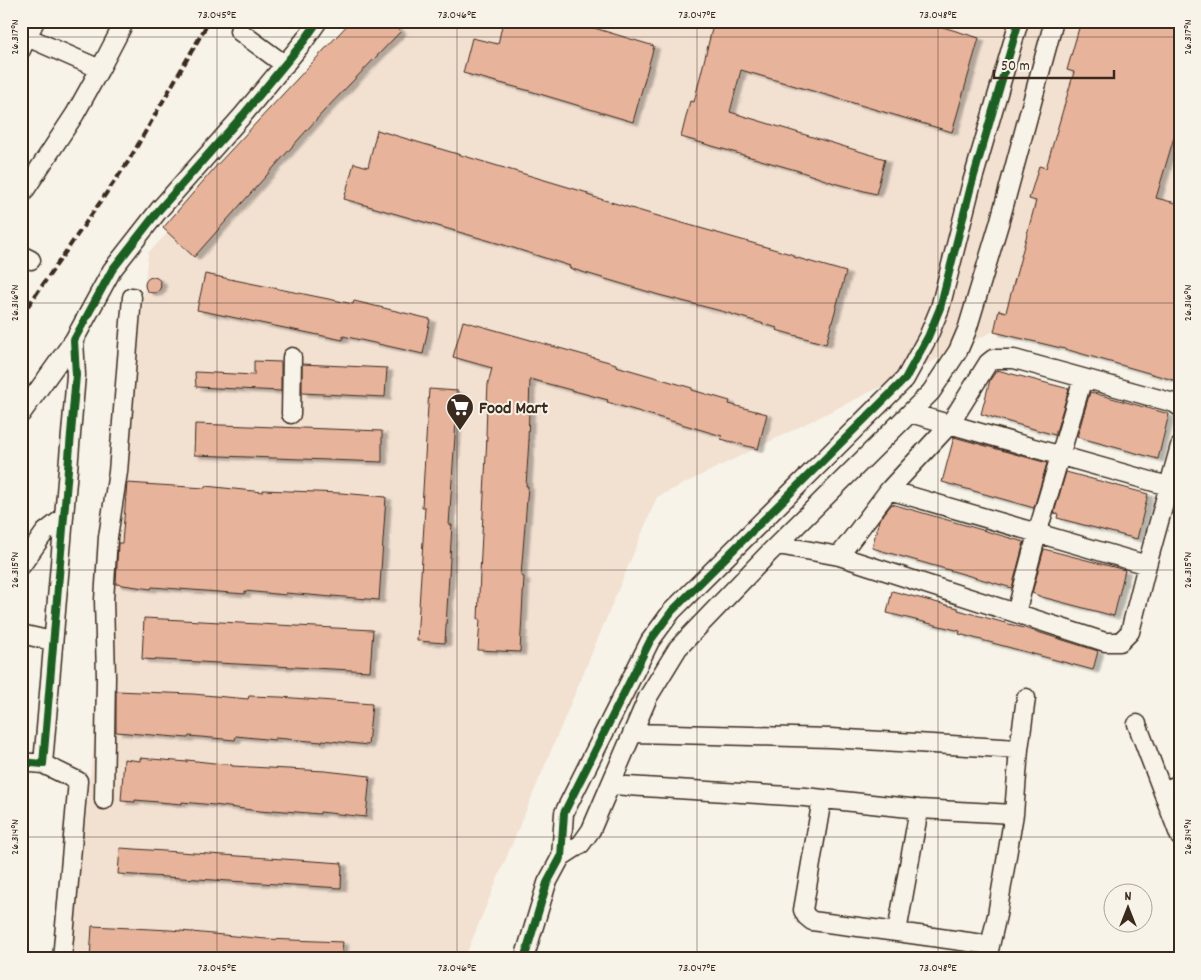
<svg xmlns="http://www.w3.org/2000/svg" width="1201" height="980" viewBox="0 0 1201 980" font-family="Dekko,sans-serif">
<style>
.built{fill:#f2e0d1}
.building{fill:#e8b39b;stroke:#3b2a1e;filter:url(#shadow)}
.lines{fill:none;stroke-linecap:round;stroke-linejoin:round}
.minor-casing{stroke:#3b2a1e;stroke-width:21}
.minor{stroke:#f7f3e8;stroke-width:18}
.rail{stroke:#3b2a1e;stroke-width:4;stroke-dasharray:8 4;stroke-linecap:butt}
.cycleway-casing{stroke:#f7f3e8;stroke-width:11}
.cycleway{stroke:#1b5e20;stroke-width:8}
.ticks{fill:none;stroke:#3b2a1e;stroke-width:1;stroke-opacity:0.45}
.labels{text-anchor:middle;stroke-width:4;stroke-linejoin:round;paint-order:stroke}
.poi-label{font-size:18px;font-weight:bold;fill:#3b2a1e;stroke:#f7f3e8;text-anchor:start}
.neatline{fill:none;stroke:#3b2a1e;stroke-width:2}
.ticks-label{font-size:12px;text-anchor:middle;fill:#3b2a1e}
</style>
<defs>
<filter id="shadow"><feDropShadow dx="5.5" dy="3" stdDeviation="1" flood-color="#0004"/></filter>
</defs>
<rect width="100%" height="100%" fill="#f7f3e8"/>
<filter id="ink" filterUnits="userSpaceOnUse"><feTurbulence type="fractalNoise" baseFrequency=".02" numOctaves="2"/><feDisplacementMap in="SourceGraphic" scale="10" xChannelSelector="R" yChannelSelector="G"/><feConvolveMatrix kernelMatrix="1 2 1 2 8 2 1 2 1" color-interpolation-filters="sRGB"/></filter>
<g filter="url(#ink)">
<path class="built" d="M375,21H1180V365L1014,321L657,497L464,959H70L148,253Z"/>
<path class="building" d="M351,21H390L401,31L323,112L194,257L163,228L217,165Z
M503,21H571L654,46L633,122L530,91L463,73L472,38L498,44Z
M714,21H923L979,38L952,132L741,70L730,112L885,159L876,194L837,184L799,171L681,137L690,101L694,102Z
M1081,21H1180V117L1156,198L1180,204V382L1065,349L994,332L999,310L1006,312L1036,201L1029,199L1039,166L1046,168L1074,72L1067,70Z
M377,130L588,193L587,195L651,214L794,255V257L846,272L826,344L776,330L777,328L725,312L659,295L569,268L570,266L504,245L344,199L354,163L368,167Z
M205,274L353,304L354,301L430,319L423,354L343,336V340L197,310Z
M145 285a8 8 0 1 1 16 0a8 8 0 1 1-16 0Z
M463,321L616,364V366L692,388V390L730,401L729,404L767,414L758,449L721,439L722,436L607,402L608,400L530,379L528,440H529L526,486H528L521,576L524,577L520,652L478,650L480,619H478L480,573L487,436H486L487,404L488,384L492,368L453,357Z
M254,361L281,362V391L196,387L195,372L254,375Z
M302,364L387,368L385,397L302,393Z
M997,370L1069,389L1055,435L981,414L990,380Z
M429,389L458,391L449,525H452L445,643L417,641L425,507H422Z
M1090,392L1169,414L1158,459L1077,437Z
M195,424L382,431V462L194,455Z
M954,437L1047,463L1034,508L942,482Z
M1066,472L1148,494L1137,539L1057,518L1058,514L1054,513Z
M127,483L205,488V486L263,492V490L341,493L386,497L379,600L332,596V597L286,593V595L245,591V594L152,587L151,589L116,584L118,543H122Z
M892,504L1024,542L1012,588L872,548L879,520Z
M1044,549L1125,570L1114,616L1042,597L1032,593Z
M892,591L958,608V610L1031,630L1098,651L1093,670L959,634L960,631L887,613Z
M144,618L373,630L370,671L142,659Z
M116,691L193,694L248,699L249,696L280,697L372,704L368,745L322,740V742L275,738V740L236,736L235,740L189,736L188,738L116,732Z
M140,758L187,762V760L232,765V766L325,771L370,776L366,817L320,812V814L273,810V812L259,811L214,805L182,802V804L135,800V802L121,801L124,759L140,761Z
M120,848L342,863L341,888L118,874Z
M92,926L170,930L266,939L343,942L341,959H90Z"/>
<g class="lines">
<g class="minor-casing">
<path id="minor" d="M239,31L285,65
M27,37L100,69L125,21
M21,50L35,21
M21,196L75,114L100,69
M21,255L31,260
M910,413L1168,486
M21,414L74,340
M291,414L292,357
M889,490L1147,565
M778,545L839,556L1105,642H1120L1130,632L1147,565L1180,446
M839,556L889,490L950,424L988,363L993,359H1014L1174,403L1180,407
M21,566L45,532L63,518
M1016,613L1037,534L1083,378
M21,634L52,641
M1137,724L1180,837
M634,733L830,738L1019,749
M21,762L43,764L76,375L74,340L112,270L159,210L243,115L304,41L318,21
M43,764L78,781L62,959
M611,785L805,797L919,809L1014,814
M1163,791L1180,784
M822,799L803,910L806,916L812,921L897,932L919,809
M104,800L106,677L104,600L108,537L118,472L132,297
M561,857L581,844L591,830L648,697L678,648L770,552L931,392L958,351L967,330L999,224L1054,21
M897,932L990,945
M524,959L547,883L561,857L564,813L650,641L672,611L905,379L928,337L940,308L971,186L1019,21
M987,959L997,915L1014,814L1019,749L1026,698"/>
</g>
<use href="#minor" class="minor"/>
<path class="rail" d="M21,316L128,162L209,21"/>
<g class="cycleway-casing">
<path id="cycleway" d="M21,762L43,764L76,375L74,340L112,270L159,210L243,115L304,41L318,21
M524,959L547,883L561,857L564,813L650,641L672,611L905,379L928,337L940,308L971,186L1019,21"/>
</g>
<use href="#cycleway" class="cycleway"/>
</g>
</g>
<path class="ticks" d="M217,21V959M457,21V959M697,21V959M938,21V959M1178,21V959M21,37H1180M21,303H1180M21,570H1180M21,837H1180"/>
<defs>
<g id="supermarket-pin" transform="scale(1.4375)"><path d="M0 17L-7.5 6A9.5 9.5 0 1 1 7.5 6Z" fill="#3b2a1e" stroke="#f7f3e8"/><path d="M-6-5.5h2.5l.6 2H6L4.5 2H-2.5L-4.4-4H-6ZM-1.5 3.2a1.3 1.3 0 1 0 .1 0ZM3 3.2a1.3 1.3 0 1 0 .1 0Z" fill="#fff"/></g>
</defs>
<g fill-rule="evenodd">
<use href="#supermarket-pin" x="460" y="407"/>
</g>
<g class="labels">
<g class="poi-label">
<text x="479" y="413">Food Mart</text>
</g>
</g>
<rect width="1201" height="980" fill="none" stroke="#f7f3e8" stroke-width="55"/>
<g transform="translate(1128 908)"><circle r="24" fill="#f7f3e8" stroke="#aca397"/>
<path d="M0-4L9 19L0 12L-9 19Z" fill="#3b2a1e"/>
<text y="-8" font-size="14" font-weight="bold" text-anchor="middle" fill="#3b2a1e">N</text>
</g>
<path d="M994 70v8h120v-8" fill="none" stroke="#3b2a1e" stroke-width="2.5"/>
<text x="1001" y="70" font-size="15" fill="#3b2a1e" stroke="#f7f3e8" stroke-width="4" paint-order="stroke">50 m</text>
<rect x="28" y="28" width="1146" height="924" class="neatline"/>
<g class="ticks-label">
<text x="217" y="18">73.045°E</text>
<text x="457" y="18">73.046°E</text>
<text x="697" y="18">73.047°E</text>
<text x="938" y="18">73.048°E</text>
<text transform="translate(14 37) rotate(-90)" y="4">26.317°N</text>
<text transform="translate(1187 37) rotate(-90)" y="4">26.317°N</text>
<text transform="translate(14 303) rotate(-90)" y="4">26.316°N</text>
<text transform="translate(1187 303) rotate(-90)" y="4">26.316°N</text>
<text transform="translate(14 570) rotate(-90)" y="4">26.315°N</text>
<text transform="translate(1187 570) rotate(-90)" y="4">26.315°N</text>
<text transform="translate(14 837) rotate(-90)" y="4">26.314°N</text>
<text transform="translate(1187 837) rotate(-90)" y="4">26.314°N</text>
<text x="217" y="971">73.045°E</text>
<text x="457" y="971">73.046°E</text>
<text x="697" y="971">73.047°E</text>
<text x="938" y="971">73.048°E</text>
</g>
</svg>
